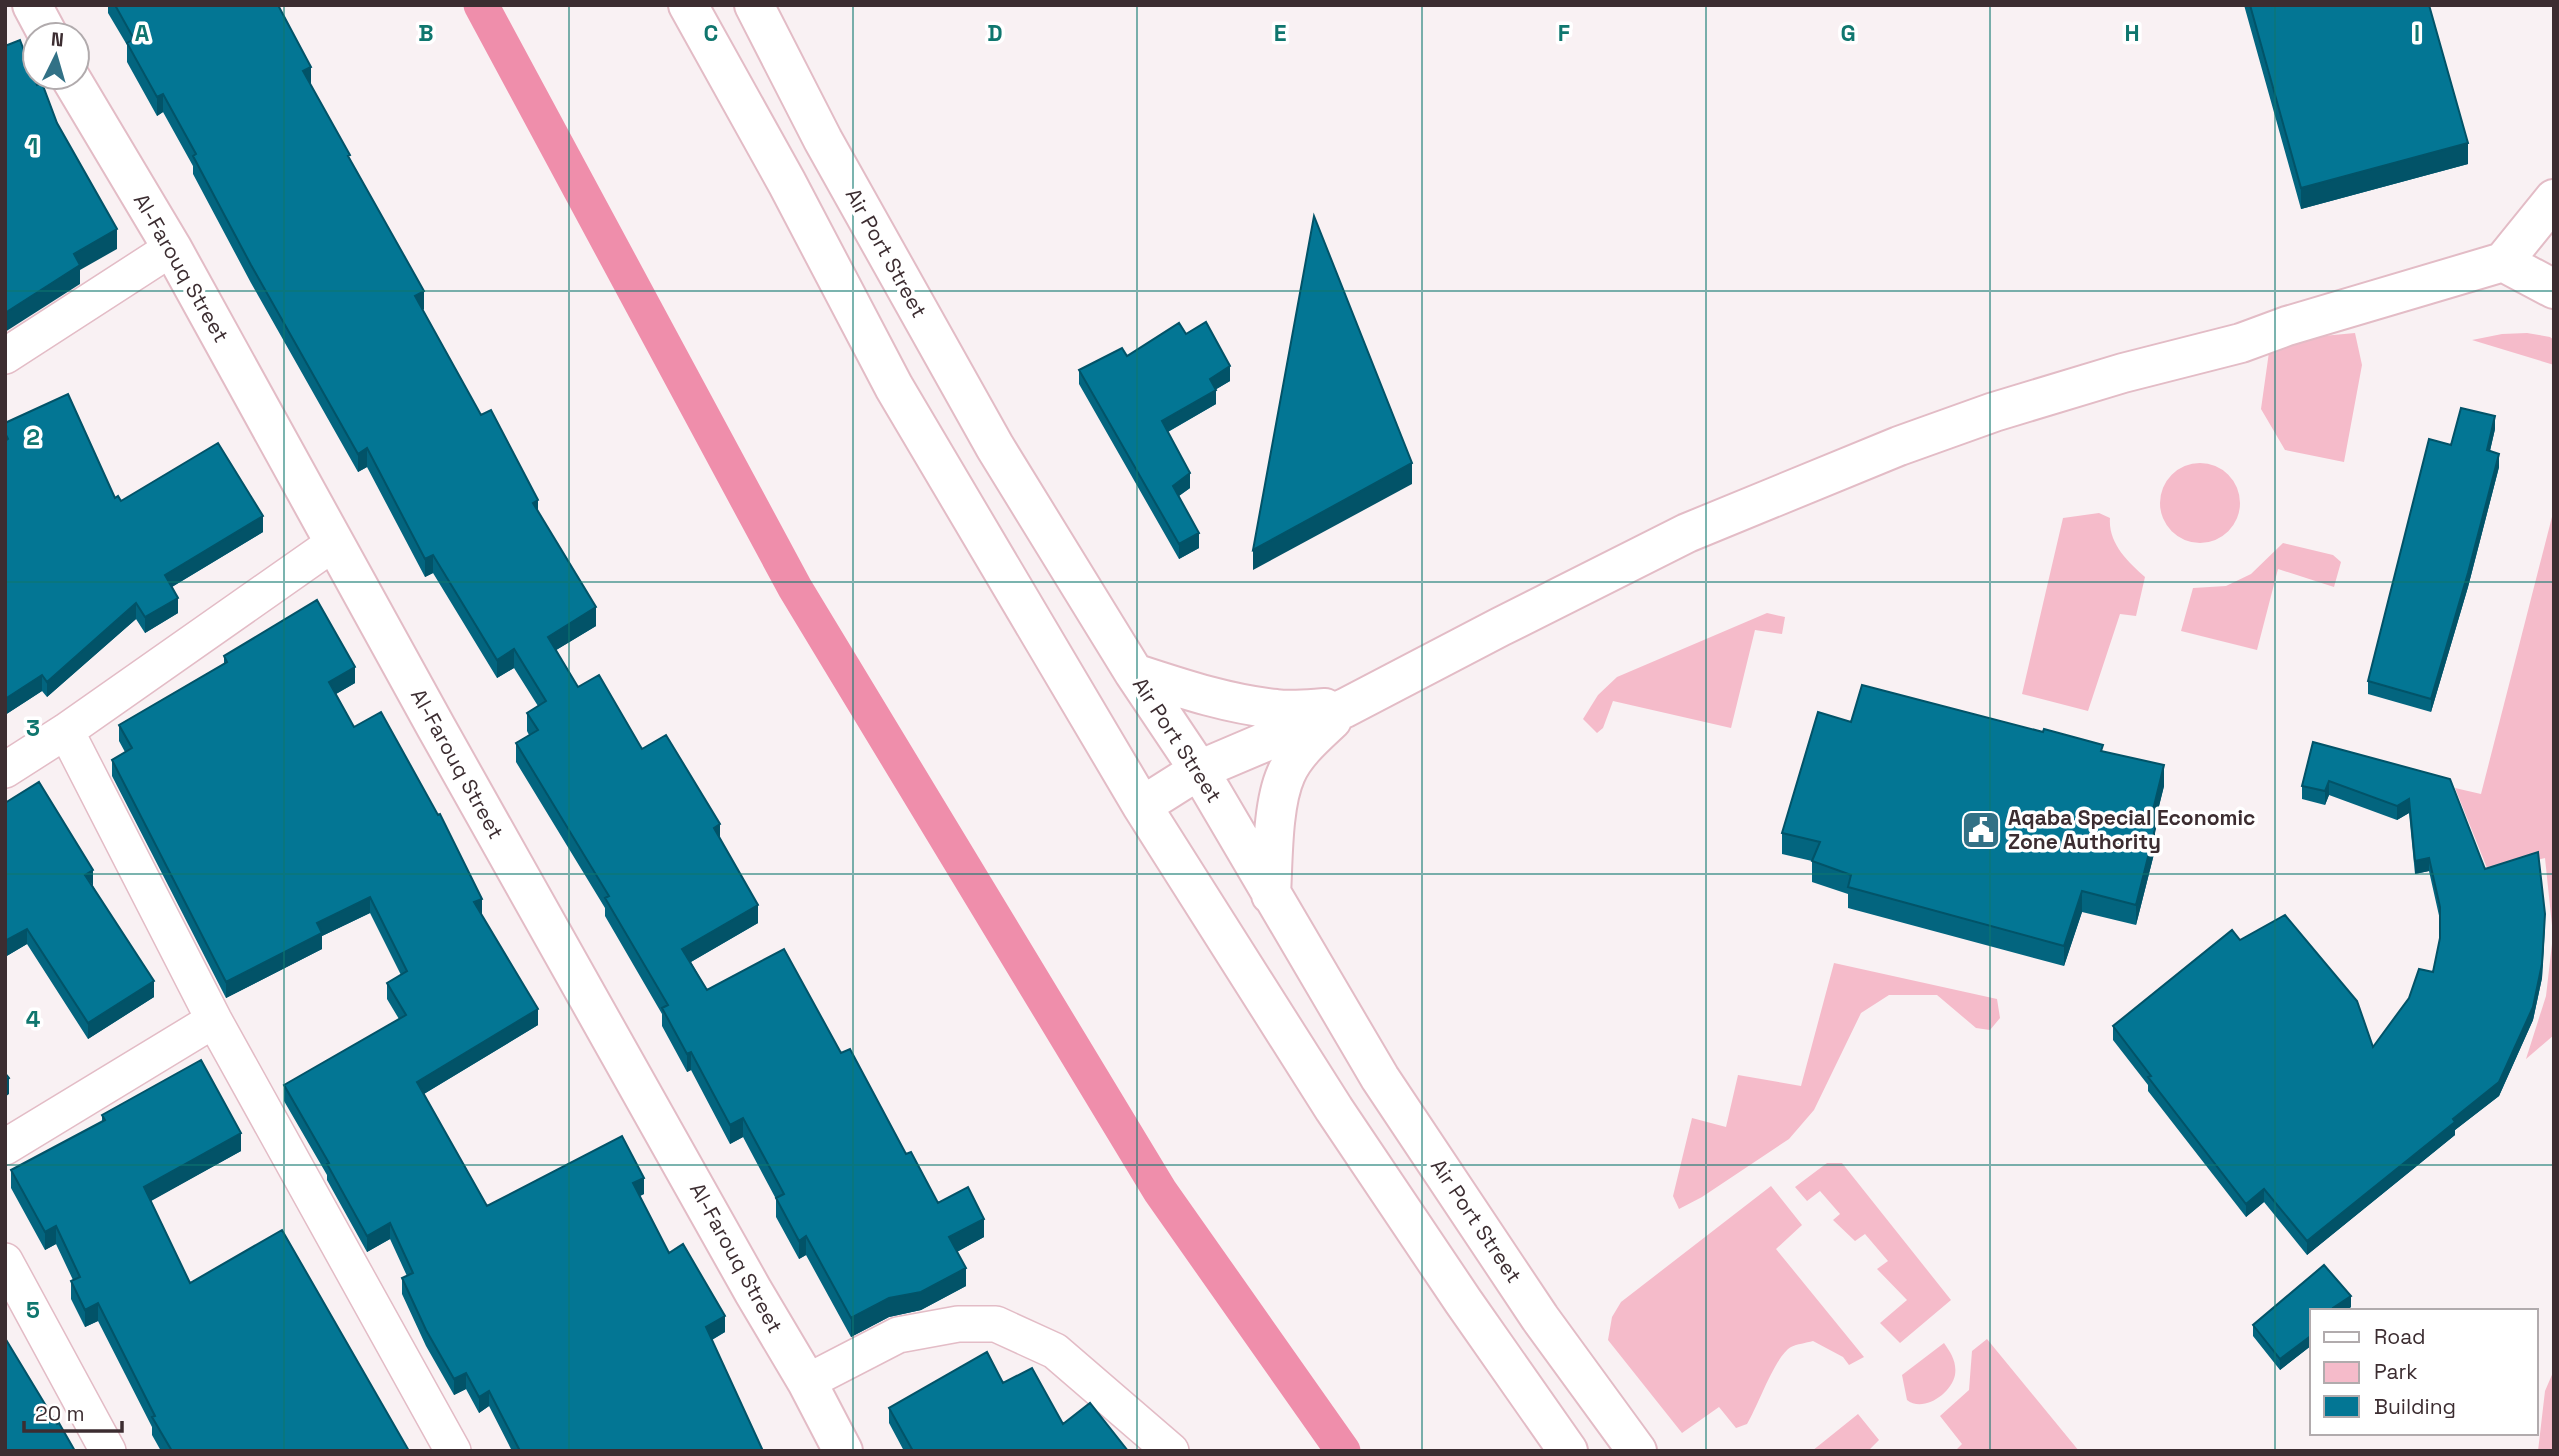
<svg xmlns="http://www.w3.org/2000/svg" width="2559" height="1456" viewBox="0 0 2559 1456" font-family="'Space Grotesk',sans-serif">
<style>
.green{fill:#f5bbca}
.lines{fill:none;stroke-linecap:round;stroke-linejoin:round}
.canal{stroke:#ef8eab;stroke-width:35}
.minor-casing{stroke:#e3bcc6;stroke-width:38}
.major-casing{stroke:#e3bcc6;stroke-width:42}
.minor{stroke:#fff;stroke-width:35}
.major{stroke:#fff;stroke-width:38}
.wall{fill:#03657f}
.shaded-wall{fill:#025368}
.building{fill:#037694;stroke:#025368;stroke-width:2}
.grid{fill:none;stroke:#0f766e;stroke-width:2;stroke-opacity:0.55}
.labels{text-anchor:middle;stroke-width:7;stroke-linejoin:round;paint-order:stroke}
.street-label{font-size:21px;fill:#3c2d31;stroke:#fff}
.poi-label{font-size:21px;font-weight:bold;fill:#3c2d31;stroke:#fff;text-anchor:start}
.grid-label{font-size:23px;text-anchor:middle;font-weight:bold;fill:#0f766e;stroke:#fff;stroke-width:7;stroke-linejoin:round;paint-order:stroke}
</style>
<rect width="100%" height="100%" fill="#f9f1f3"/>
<path class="green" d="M2355,333L2362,365L2344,462L2285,450L2261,409L2269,352L2301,338Z
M2527,333L2550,337L2554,340V365L2472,340L2502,334Z
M2160 503a40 40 0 1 1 80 0a40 40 0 1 1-80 0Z
M2554,509V1035L2526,1059L2546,996L2553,935L2545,858L2489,873L2455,788L2481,794Z
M2099,513L2110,518C2108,543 2128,562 2145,577L2136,616L2120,614L2088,711L2022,694L2063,518Z
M2283,543L2333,555L2341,562L2334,587L2278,569L2257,650L2181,631L2193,588L2226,586L2251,574Z
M1767,613L1785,617L1782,634L1755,630L1731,728L1613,701L1603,728L1597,733L1583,719L1598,695L1617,677Z
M1834,963L1997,999L2000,1018L1990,1030L1976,1028L1937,995H1889L1861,1013L1814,1110L1789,1139L1702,1197L1679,1209L1673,1196L1692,1118L1726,1127L1738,1075L1801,1086Z
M1827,1163H1842L1951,1300L1900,1343L1880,1323L1907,1300L1877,1269L1888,1261L1865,1234L1855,1241L1833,1220L1840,1214L1820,1191L1807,1201L1795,1187Z
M1771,1186L1802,1225L1776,1249L1864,1357L1849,1365L1843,1357L1813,1341C1806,1343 1797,1344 1791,1347C1775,1356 1758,1406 1747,1424L1736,1428L1719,1407L1682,1433L1608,1340L1612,1317L1621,1302Z
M1987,1339L2079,1451H1955L1962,1444L1940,1416L1969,1390L1972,1351Z
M1944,1343C1951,1353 1957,1362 1955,1375C1951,1394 1923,1413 1907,1400L1902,1375Z
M2554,1370V1451H2538L2545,1391Z
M1858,1414L1879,1440L1868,1451H1812Z"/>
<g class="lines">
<path class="canal" d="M481,5L795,588L1160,1191L1343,1451"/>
<g class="minor-casing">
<path id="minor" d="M5,356L172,248
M66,731L214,1020L453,1451
M5,770L66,731L334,543
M5,1147L214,1020
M5,1261L108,1451
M807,1382L898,1335L958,1324H996L1055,1351L1171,1451"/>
</g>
<g class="major-casing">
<path id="major" d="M32,5L48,35
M688,5L787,183L894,387L1142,806L1334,1109L1463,1301L1568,1451
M754,5L823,140L995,447L1134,673L1199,770L1380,1078L1540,1318L1637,1451
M70,77L172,248L436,727L753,1291L807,1382L843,1451
M2503,262L2554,289
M1134,673C1180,688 1227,704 1276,709C1292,711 1309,709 1325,708
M1142,806L1199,770L1345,708L1500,627L1687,533L1899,446L1994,412L2123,373L2241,343L2287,326L2503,262L2554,199
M1271,895C1273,861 1272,805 1286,774C1295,753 1315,736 1332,720"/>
</g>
<use href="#minor" class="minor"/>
<use href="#major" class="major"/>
</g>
<path class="wall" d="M108,5H278L311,85L350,160L424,309L423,310L481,415L538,512L596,626L556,650L578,687L642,749L720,838L758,923L691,962L707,990L841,1053L938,1203L984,1237L957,1252L966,1286L921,1310L889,1317L851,1337L806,1255L799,1259L776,1217V1199L743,1137L730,1144L691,1070L687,1072L662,1026V1014L605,916V908L516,762V743L529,735L527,731V713L538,706L514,668L497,678L433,573L425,577L367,467L358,472L251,283L193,174V166L163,112L157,116L127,62V45L108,13Z
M2244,5H2429L2468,164L2301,209Z
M1186,334L1230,381L1216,389V404L1168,432L1190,488L1179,496L1199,548L1179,559L1079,384V370L1127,356Z
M5,423L121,501L263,532L172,587L178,613L145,633L136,619L47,697L42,691L5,715Z
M2495,429L2490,451L2499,467L2468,587L2431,712L2368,694V681L2451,445Z
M224,656L355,683L336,694L354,727L482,915L538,1025L424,1094L487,1206L644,1194L640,1196L669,1253L725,1332L712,1340L763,1451H512L489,1406L479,1413L466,1389L454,1395L426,1346L402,1294V1278L407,1276L390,1239L367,1252L327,1180V1175L284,1101V1085L399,1019L387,999V983L401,975L370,913L322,936V949L226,998L112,776V760L125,752L119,741V725L224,664Z
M1851,722L2103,751L2164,786L2154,826L2155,850L2136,925L2082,912L2064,966L1848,908V894L1812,882V861L1782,854V833Z
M2313,742L2450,779L2485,869L2545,927L2542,978L2533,1020L2499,1096L2455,1130V1135L2307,1255L2264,1202L2246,1217L2148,1091V1085L2113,1040V1026L2240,940L2373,1047L2433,972L2440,939V920L2429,871L2415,874L2409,813L2397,820L2329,795L2325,805L2302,799V786Z
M5,803L93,886L154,997L88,1039L27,944L5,957Z
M102,1115L241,1151L150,1201L190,1283L409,1451H161L152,1435V1427L98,1321L85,1327L71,1299V1281L73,1280L56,1244L45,1250L11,1188V1170L102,1122Z
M2324,1265L2351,1296V1307L2345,1311H2312V1345L2280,1370L2253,1336V1325Z
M1003,1383L1063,1424L1128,1451H904L889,1423V1408Z"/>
<path class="shaded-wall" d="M311,67V85L303,71Z
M163,94V112L157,116V97Z
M2468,143V164L2301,209V188Z
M117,229V249L80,270V284L5,332V313L74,254Z
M424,291V309L415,314V296Z
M1230,366V381L1210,393V379Z
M1216,390V404L1162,435V421Z
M2495,416V429L2487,463V450Z
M367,448V467L358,472V454Z
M2499,454V467L2468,587L2431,712V699Z
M1412,463V484L1253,570V550Z
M1190,473V488L1173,500V486Z
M538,500V519L533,503Z
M263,516V532L165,591V575Z
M1199,533V548L1179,559V544Z
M433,555V573L425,577V559Z
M178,598V613L145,633V617Z
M136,603V619L47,697V682Z
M596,607V626L548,655V637Z
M514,649V668L497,678V660Z
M355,667V683L329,698V682Z
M42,675V691L5,715V699Z
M2164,765V786L2153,830V810Z
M2329,781V795L2325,805V791Z
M2409,799V813L2397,820V806Z
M720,824V843L714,828Z
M2155,829V850L2136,925V905Z
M2429,858V871L2415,874V861Z
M93,870V886L85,875Z
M2082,891V912L2064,966V946Z
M370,897V913L322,936V949L226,998V982L317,923Z
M482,899V915L474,902Z
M758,905V923L682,967V949Z
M2545,914L2542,978L2533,1020L2499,1096L2455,1130V1135L2307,1255V1241L2453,1119Z
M27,929V944L5,957V941Z
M154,981V997L88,1039V1023Z
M538,1009V1025L417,1098V1082Z
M691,1052V1070L687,1072V1054Z
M9,1078V1094L5,1097V1081Z
M743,1118V1137L730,1144V1125Z
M241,1133V1151L144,1205V1187Z
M644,1178V1194L633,1199V1183Z
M2264,1189V1202L2246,1217V1204Z
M984,1219V1237L949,1256V1237Z
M390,1223V1239L367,1252V1236Z
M56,1226V1244L45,1250V1232Z
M806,1236V1255L799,1259V1241Z
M966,1268V1286L921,1310L889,1317L851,1337V1318L889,1298Z
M2351,1296V1307L2345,1311H2333V1308Z
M98,1303V1321L85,1327V1310Z
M725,1316V1332L706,1343V1327Z
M2312,1335V1345L2280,1370V1359Z
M466,1373V1389L454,1395V1379Z
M489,1391V1406L479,1413V1397Z"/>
<path class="building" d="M115,5H278L311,67L303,71L350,155L348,156L424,291L415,296L481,415L491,410L538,500L533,503L596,607L548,637L578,687L599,675L642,749L666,735L720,824L714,828L758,905L682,949L707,990L784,949L841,1053L850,1049L906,1154L911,1152L938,1203L968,1187L984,1219L949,1237L966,1268L921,1292L889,1298L851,1318L806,1236L799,1241L776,1198L784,1194L743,1118L730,1125L691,1052L687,1054L662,1008L668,1005L605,898L609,896L516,743L538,730L527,713L546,701L514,649L497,660L433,555L425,559L367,448L358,454L251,265L193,156L196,154L163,94L157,97L127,43L134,39Z
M2250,5H2429L2468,143L2301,188Z
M20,40L37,85L42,83L57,123L117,229L74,254L80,265L5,313V46Z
M1314,216L1412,463L1253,550L1300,293Z
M1206,322L1230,366L1210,379L1216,390L1162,421L1190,473L1173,486L1199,533L1179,544L1079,370L1122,348L1127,356L1179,323L1186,334Z
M68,394L115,498L118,496L121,501L218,443L263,516L165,575L178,598L145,617L136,603L47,682L42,675L5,699V441L8,439L5,433V423Z
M2461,408L2495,416L2487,450L2499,454L2468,573L2431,699L2368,681L2429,439L2451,445Z
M317,600L355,667L329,682L354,727L381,712L438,815L440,814L482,899L474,902L538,1009L417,1082L487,1206L622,1136L644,1178L633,1183L669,1253L683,1244L725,1316L706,1327L763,1451H520L489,1391L479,1397L466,1373L454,1379L426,1330L402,1278L413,1273L390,1223L367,1236L327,1164L329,1163L284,1085L406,1015L387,983L407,971L370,897L317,923L322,933L226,982L112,760L132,748L119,725L227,662L224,656Z
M1862,685L2043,732L2044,729L2103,745L2101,751L2164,765L2153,810L2155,829L2136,905L2082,891L2064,946L1848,887L1851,875L1812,861L1820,842L1782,833L1818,712L1851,722Z
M2313,742L2450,779L2485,869L2538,852L2545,914L2542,964L2533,1007L2499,1082L2453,1119L2455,1122L2307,1241L2264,1189L2246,1204L2148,1077L2151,1076L2113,1026L2232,930L2240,940L2285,915L2357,1001L2373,1047L2409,998L2419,969L2433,972L2440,938V907L2429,858L2415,861L2409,799L2397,806L2329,781L2325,791L2302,786Z
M39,782L93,870L85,875L154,981L88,1023L27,929L5,941V803Z
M201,1060L241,1133L144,1187L190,1283L282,1230L409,1451H172L152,1417L155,1416L98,1303L85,1310L71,1281L80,1277L56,1226L45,1232L11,1170L105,1120L102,1115Z
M5,1073L9,1078L5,1081Z
M2324,1265L2351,1296L2333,1308L2334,1311H2312V1335L2280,1359L2253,1325Z
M5,1338L57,1424L59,1423L75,1451H5Z
M987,1352L1003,1383L1032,1368L1063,1424L1090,1403L1128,1451H913L889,1408Z"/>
<path class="grid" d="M284,5V1451M569,5V1451M853,5V1451M1137,5V1451M1422,5V1451M1706,5V1451M1990,5V1451M2275,5V1451M5,291H2554M5,582H2554M5,874H2554M5,1165H2554"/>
<defs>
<g id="civic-square" transform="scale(2.0125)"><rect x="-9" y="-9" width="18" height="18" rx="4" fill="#327186" stroke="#fff"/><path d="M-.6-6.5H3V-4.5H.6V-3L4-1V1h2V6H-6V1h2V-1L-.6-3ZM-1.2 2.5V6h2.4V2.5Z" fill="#fff"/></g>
</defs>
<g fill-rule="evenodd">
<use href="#civic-square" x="1981" y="830"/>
</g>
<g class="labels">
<g class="street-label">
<text transform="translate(886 253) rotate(61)" y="7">Air Port Street</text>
<text transform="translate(181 268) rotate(60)" y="7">Al-Farouq Street</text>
<text transform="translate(1177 740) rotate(57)" y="7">Air Port Street</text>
<text transform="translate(457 764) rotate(61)" y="7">Al-Farouq Street</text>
<text transform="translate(1476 1221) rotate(56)" y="7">Air Port Street</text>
<text transform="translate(736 1258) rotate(61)" y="7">Al-Farouq Street</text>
</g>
<g class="poi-label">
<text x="2008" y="825">Aqaba Special Economic<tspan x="2008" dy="24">Zone Authority</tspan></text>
</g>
</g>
<g class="grid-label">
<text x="142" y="41">A</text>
<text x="426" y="41">B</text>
<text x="711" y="41">C</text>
<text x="995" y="41">D</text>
<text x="1280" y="41">E</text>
<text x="1564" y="41">F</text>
<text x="1848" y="41">G</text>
<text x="2132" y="41">H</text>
<text x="2417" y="41">I</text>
<text x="33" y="154">1</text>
<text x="33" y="445">2</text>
<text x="33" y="736">3</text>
<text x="33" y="1027">4</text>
<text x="33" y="1318">5</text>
</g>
<rect width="2559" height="1456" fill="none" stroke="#3c2d31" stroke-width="14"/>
<rect x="2310" y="1309" width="228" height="126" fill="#ffffff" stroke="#b1abad" stroke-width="2"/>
<rect x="2324" y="1332" width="35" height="10" fill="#ffffff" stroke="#b1abad" stroke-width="2"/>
<text x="2374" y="1344" font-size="21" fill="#3c2d31">Road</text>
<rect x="2324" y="1362" width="35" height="21" fill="#f5bbca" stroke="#b1abad" stroke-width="2"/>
<text x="2374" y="1379" font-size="21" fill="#3c2d31">Park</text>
<rect x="2324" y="1396" width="35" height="21" fill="#037694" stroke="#b1abad" stroke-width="2"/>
<text x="2374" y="1414" font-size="21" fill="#3c2d31">Building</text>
<g transform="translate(56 56) rotate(5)"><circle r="33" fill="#ffffff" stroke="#b1abad" stroke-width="2"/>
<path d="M0-5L12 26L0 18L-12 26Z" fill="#327186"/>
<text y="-10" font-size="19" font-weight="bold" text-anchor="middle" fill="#3c2d31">N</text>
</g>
<path d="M24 1421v10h98v-10" fill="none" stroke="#3c2d31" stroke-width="3.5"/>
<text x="35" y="1421" font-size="21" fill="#3c2d31" stroke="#ffffff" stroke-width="5" paint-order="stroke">20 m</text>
</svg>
